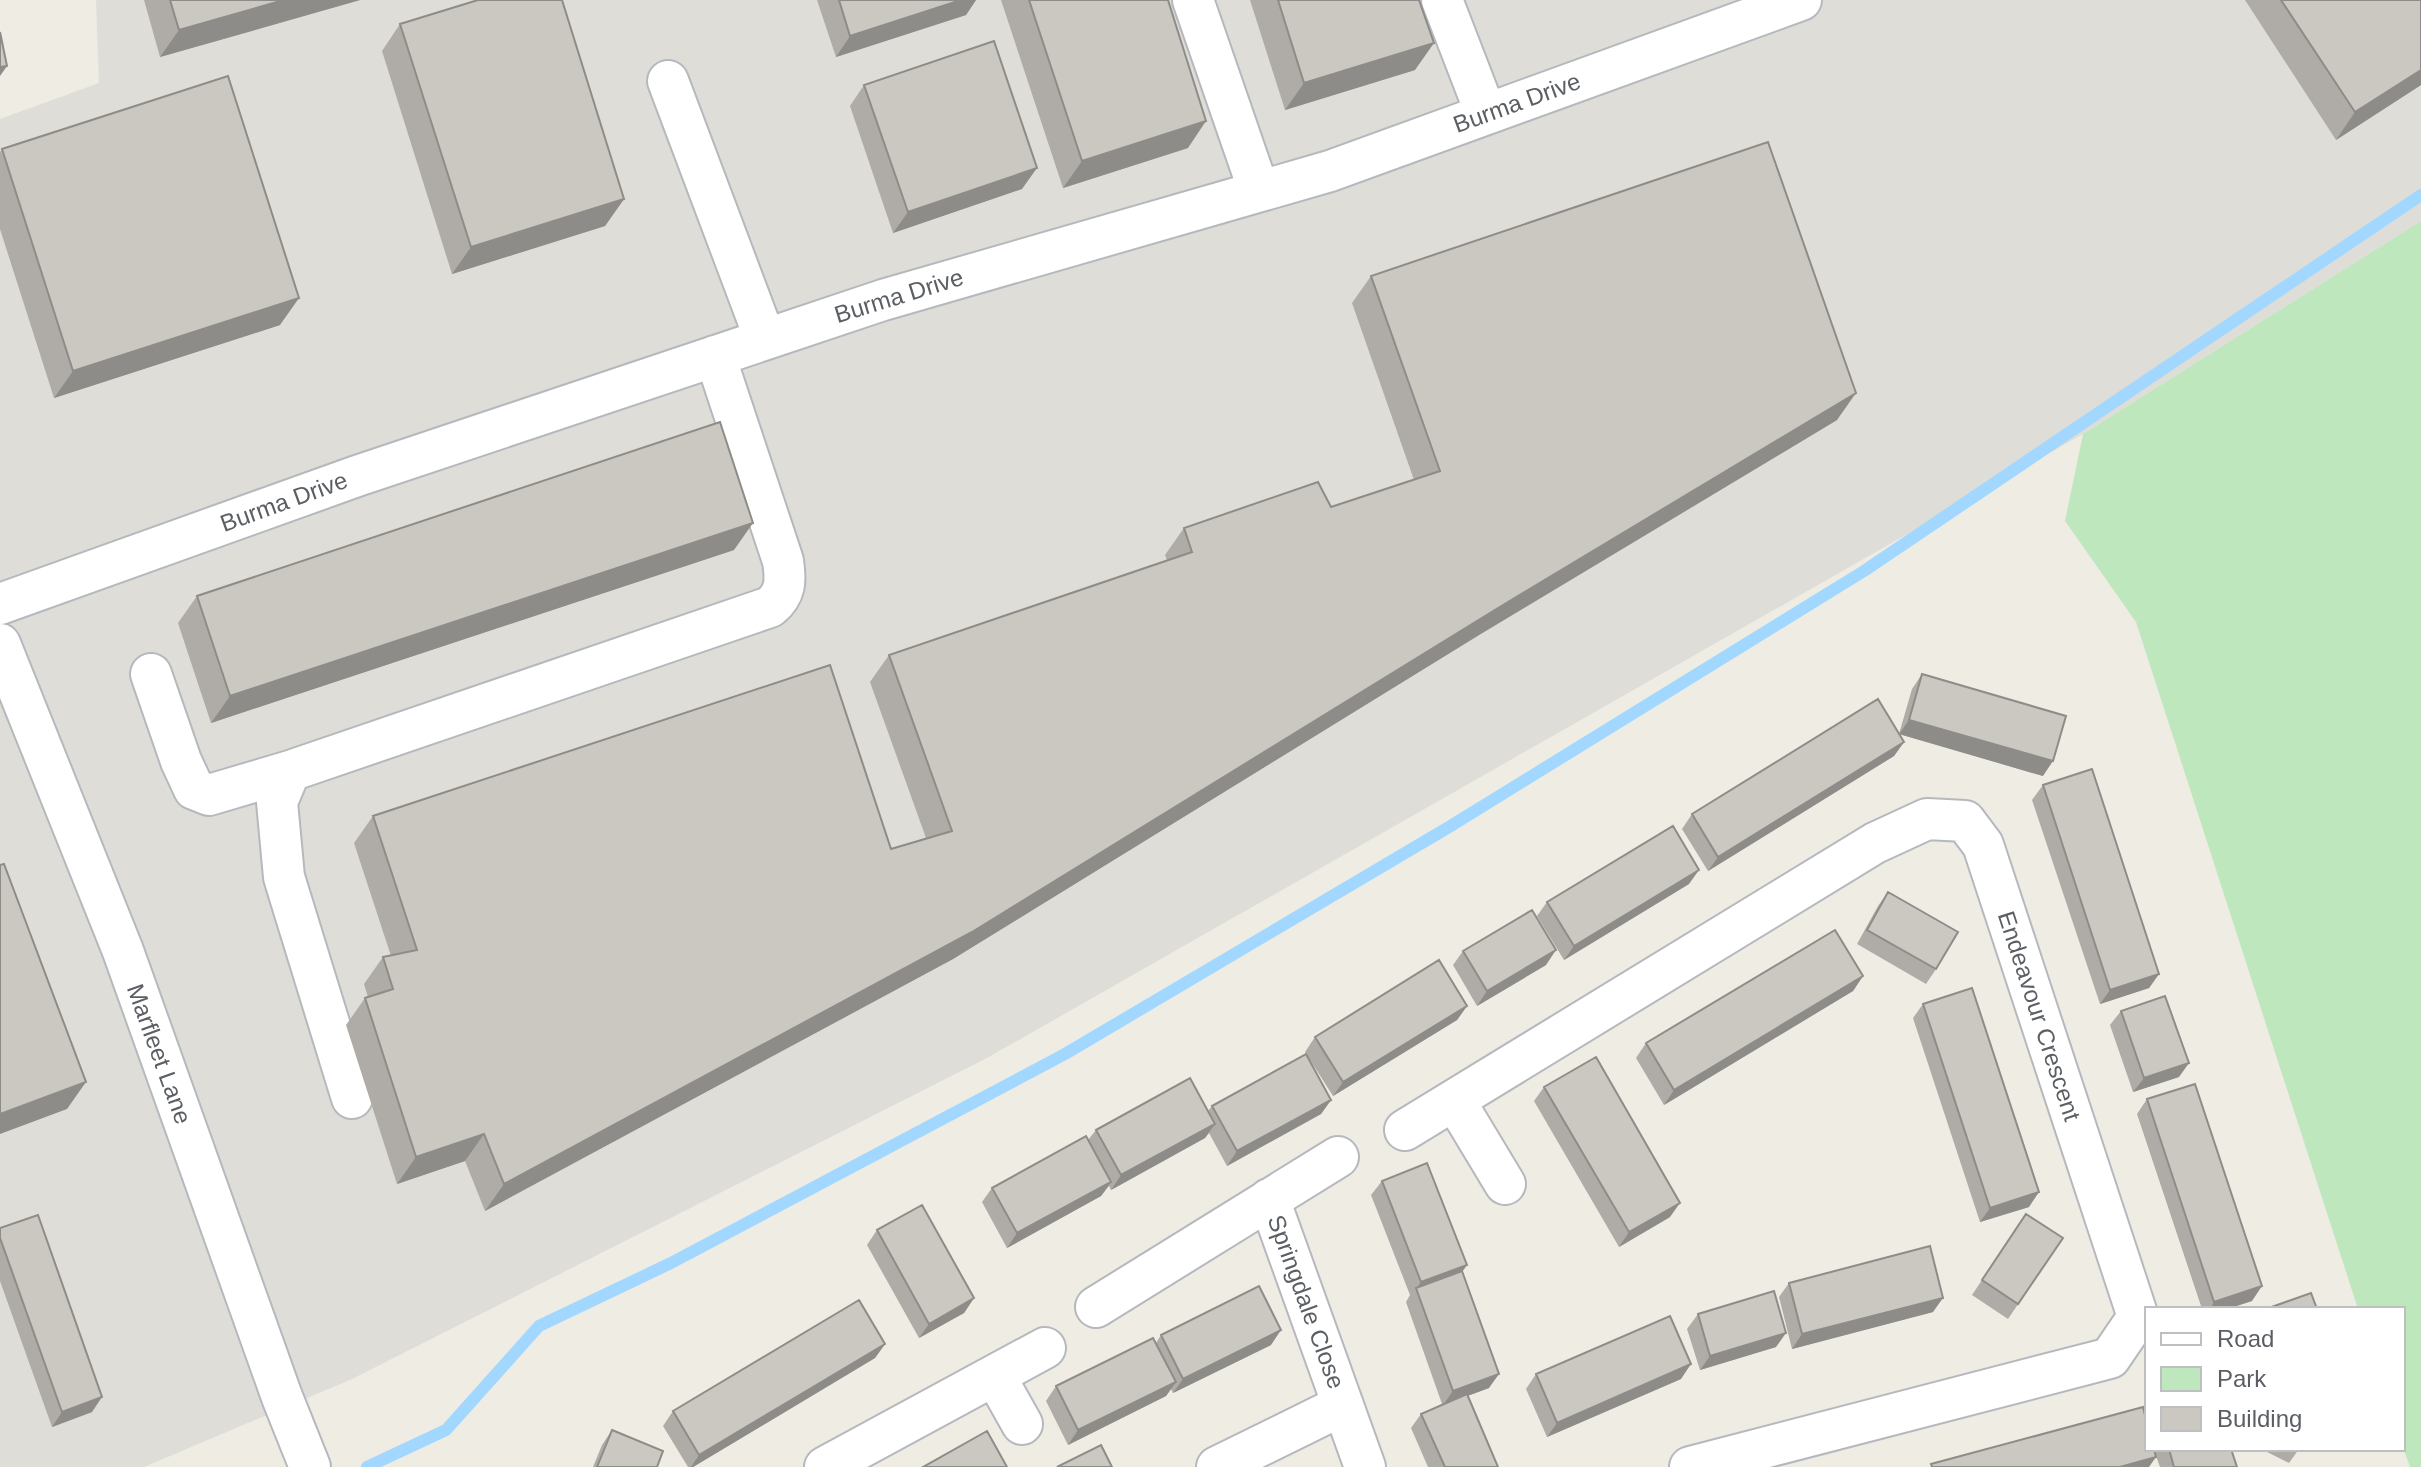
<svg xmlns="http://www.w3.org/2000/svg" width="2421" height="1467" viewBox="0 0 2421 1467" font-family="Arial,sans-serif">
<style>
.industrial{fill:#dfddd7}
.green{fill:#bfe7be}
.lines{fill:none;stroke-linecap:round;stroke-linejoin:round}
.stream{stroke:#a2d8ff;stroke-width:12}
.minor-casing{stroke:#b5b9be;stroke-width:44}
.minor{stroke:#fff;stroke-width:40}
.wall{fill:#afaca7}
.shaded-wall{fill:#8e8c88}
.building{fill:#cbc8c2;stroke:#8e8c88;stroke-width:2}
.labels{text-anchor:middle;stroke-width:7;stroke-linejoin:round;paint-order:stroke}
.street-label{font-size:24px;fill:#5b5f64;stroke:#fff}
</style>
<rect width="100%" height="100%" fill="#eeece3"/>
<path class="industrial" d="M96,0H2421V221L2083,434L987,1058L352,1379L144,1467H0V119L99,83Z"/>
<path class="green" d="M2421,221V1467H2410L2403,1447V1309H2358L2136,622L2065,521L2083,434Z"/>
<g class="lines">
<path class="stream" d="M367,1467L446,1430L539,1326L671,1263L1065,1054L1449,827L1864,571L2421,195"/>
<g class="minor-casing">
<path id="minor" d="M1193,0L1259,191
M1442,0L1486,114
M668,81L765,339
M0,604L357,476L883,300L1330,171L1801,0
M0,644L123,951L282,1397L310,1467
M151,674L181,761L194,789L209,795L290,771L770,607C786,594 786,581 783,561L715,356
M290,771L277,802L284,877L352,1098
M1455,1101L1505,1184
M1405,1130L1875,843L1927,819L1965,821L1983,845L2138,1317L2110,1358L1690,1467
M1269,1199L1365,1467
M1096,1307L1338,1157
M995,1376L1022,1424
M825,1467L1045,1348
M1217,1467L1343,1405"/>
</g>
<use href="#minor" class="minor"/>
</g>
<path class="wall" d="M144,0H360L160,57Z
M817,0H976L966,15L836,57Z
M1001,0H1168L1188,148L1063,188Z
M1250,0H1419L1415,70L1285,110Z
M2245,0H2421V85L2336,140Z
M400,24L624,199L605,226L452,274L382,51Z
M864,85L1022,189L893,233L850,106Z
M2,149L280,325L54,398L0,229V152Z
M1371,276L1837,420L1479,635L953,959L485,1211L465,1161L397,1184L346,1025L365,998L368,997L364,984L383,957L391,956L354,843L373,816L891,849L926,838L870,682L889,655L1167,560L1165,555L1184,528L1331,507L1414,480L1352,303Z
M734,550L211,723L178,623L197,596Z
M1922,674L2043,776L1899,734L1904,742L1894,756L1708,871L1682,829L1692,814L1899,734L1912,689Z
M2043,785L2159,974L2149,988L2100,1004L2032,800Z
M1689,884L1564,960L1537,916L1547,902Z
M1888,892L1936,969L1926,984L1857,944L1878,906Z
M1463,951L1546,965L1477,1006L1453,965Z
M1863,976L1853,991L1664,1105L1636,1058L1646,1043Z
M1923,1004L2029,1207L1980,1222L1913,1018Z
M1467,1006L1457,1020L1333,1096L1305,1052L1315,1037Z
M2121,1011L2179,1077L2133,1092L2110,1025Z
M1544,1087L1670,1217L1619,1247L1534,1101Z
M2147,1099L2252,1301L2227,1309H2202L2137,1114Z
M1331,1100L1321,1114L1227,1166L1209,1133L1205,1138L1111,1190L1109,1186L1101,1196L1007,1248L982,1202L992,1188L1088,1140L1096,1130L1208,1111L1212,1106Z
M1382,1181L1467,1265L1462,1271L1489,1388L1467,1396L1498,1467H1428L1411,1428L1421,1414L1442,1404L1406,1302L1410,1295L1371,1195Z
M2026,1214L2063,1238L2008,1319L1972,1295Z
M0,1228L92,1412L52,1427L0,1281Z
M877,1230L974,1298L964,1313L919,1338L867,1245Z
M1789,1283L1933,1312L1792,1349L1779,1297Z
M1698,1314L1776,1347L1700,1370L1687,1329Z
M1161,1335L1271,1345L1173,1393L1171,1389L1166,1396L1068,1445L1046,1401L1056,1386L1156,1343Z
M885,1344L875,1358L693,1467H688L663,1426L673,1411Z
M1536,1374L1681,1379L1547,1437L1526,1389Z
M612,1430L657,1467H593L602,1445Z
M2159,1449H2231L2237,1467H2160L2155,1453Z
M2261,1449H2299L2289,1463Z"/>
<path class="shaded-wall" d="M284,0H360L160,57L179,30Z
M961,0H976L966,15L836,57L850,36Z
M1434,43L1415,70L1285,110L1304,83Z
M7,66L0,76V67Z
M2421,70V85L2336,140L2355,112Z
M1206,121L1188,148L1063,188L1082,161Z
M1037,168L1022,189L893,233L908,212Z
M624,199L605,226L452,274L471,247Z
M299,298L280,325L54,398L73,371Z
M1856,393L1837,420L1479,635L953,959L485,1211L504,1184L1498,608Z
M753,523L734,550L211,723L230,696Z
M1909,720L2053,761L2043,776L1899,734Z
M1904,742L1894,756L1708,871L1718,857Z
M1699,870L1689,884L1564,960L1574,946Z
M1556,950L1546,965L1477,1006L1487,991Z
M2159,974L2149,988L2100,1004L2110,990Z
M1863,976L1853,991L1664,1105L1674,1090Z
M1467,1006L1457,1020L1333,1096L1343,1082Z
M2189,1063L2179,1077L2133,1092L2144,1078Z
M86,1082L67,1109L0,1134V1114Z
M1331,1100L1321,1114L1227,1166L1237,1151Z
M1215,1124L1205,1138L1111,1190L1121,1175Z
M484,1134L465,1161L397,1184L416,1157Z
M1111,1182L1101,1196L1007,1248L1017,1233Z
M2039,1192L2029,1207L1980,1222L1990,1208Z
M1680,1203L1670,1217L1619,1247L1629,1232Z
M1467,1265L1457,1279L1416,1289L1421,1282Z
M2262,1286L2252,1301L2227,1309H2210L2214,1302Z
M974,1298L964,1313L919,1338L929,1324Z
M1943,1298L1933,1312L1792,1349L1802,1334Z
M1281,1330L1271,1345L1173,1393L1183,1379Z
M1786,1333L1776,1347L1700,1370L1710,1356Z
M885,1344L875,1358L693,1467H691L699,1455Z
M1691,1364L1681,1379L1547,1437L1557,1423Z
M1499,1374L1489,1388L1443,1405L1453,1391Z
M1176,1382L1166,1396L1068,1445L1078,1430Z
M102,1397L92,1412L52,1427L62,1412Z
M2156,1457L2149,1467H2120Z"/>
<path class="building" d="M170,0H284L179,30Z
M478,0H562L624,199L471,247L400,24Z
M839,0H961L850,36Z
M1029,0H1168L1206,121L1082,161Z
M1278,0H1419L1434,43L1304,83Z
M2281,0H2421V70L2355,112Z
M0,32L7,66L0,67Z
M994,41L1037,168L908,212L864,85Z
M228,76L299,298L73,371L2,149Z
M1768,142L1856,393L1498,608L972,932L504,1184L484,1134L416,1157L365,998L393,989L383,957L417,950L373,816L830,665L891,849L952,831L889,655L1192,552L1184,528L1318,482L1331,507L1440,471L1371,276Z
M720,422L753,523L230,696L197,596Z
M1922,674L2066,716L2053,761L1909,720Z
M1878,699L1904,742L1718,857L1692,814Z
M2092,769L2159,974L2110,990L2043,785Z
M1673,826L1699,870L1574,946L1547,902Z
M4,864L86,1082L0,1114V865Z
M1888,892L1958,932L1936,969L1867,930Z
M1532,910L1556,950L1487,991L1463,951Z
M1835,930L1863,976L1674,1090L1646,1043Z
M1439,960L1467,1006L1343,1082L1315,1037Z
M1972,988L2039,1192L1990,1208L1923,1004Z
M2165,996L2189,1063L2144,1078L2121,1011Z
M1306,1054L1331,1100L1237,1151L1212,1106Z
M1596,1057L1680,1203L1629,1232L1544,1087Z
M1190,1078L1215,1124L1121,1175L1096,1130Z
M2195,1084L2262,1286L2214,1302L2147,1099Z
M1086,1136L1111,1182L1017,1233L992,1188Z
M1427,1163L1467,1265L1421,1282L1382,1181Z
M922,1205L974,1298L929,1324L877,1230Z
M2026,1214L2063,1238L2018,1304L1982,1280Z
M38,1215L102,1397L62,1412L0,1238V1228Z
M1930,1246L1943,1298L1802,1334L1789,1283Z
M1462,1271L1499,1374L1453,1391L1416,1288Z
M1259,1286L1281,1330L1183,1379L1161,1335Z
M1774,1291L1786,1333L1710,1356L1698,1314Z
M2311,1293L2317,1309H2266Z
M859,1300L885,1344L699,1455L673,1411Z
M1670,1316L1691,1364L1557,1423L1536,1374Z
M1153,1338L1176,1382L1078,1430L1056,1386Z
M1467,1394L1498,1467H1445L1421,1414Z
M2143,1407L2147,1423V1449H2154L2156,1457L2120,1467H1932L1931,1464Z
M612,1430L663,1451L657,1467H597Z
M987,1431L1007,1467H923Z
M1101,1445L1112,1467H1057Z
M2169,1449H2231L2237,1467H2174Z"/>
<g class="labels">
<g class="street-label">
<text transform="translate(1517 103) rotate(-20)" y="8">Burma Drive</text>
<text transform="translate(899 296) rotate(-17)" y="8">Burma Drive</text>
<text transform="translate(284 502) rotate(-20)" y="8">Burma Drive</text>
<text transform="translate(2039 1016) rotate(72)" y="8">Endeavour Crescent</text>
<text transform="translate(159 1054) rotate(70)" y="8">Marfleet Lane</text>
<text transform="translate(1306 1302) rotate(70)" y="8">Springdale Close</text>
</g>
</g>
<rect x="2145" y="1307" width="260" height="144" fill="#ffffff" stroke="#bdbfc1" stroke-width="2"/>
<rect x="2161" y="1333" width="40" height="12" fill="#ffffff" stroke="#bdbfc1" stroke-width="2"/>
<text x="2217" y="1347" font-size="24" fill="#5b5f64">Road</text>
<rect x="2161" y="1367" width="40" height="24" fill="#bfe7be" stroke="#bdbfc1" stroke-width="2"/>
<text x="2217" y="1387" font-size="24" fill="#5b5f64">Park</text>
<rect x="2161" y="1407" width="40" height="24" fill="#cbc8c2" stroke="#bdbfc1" stroke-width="2"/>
<text x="2217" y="1427" font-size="24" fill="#5b5f64">Building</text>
</svg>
